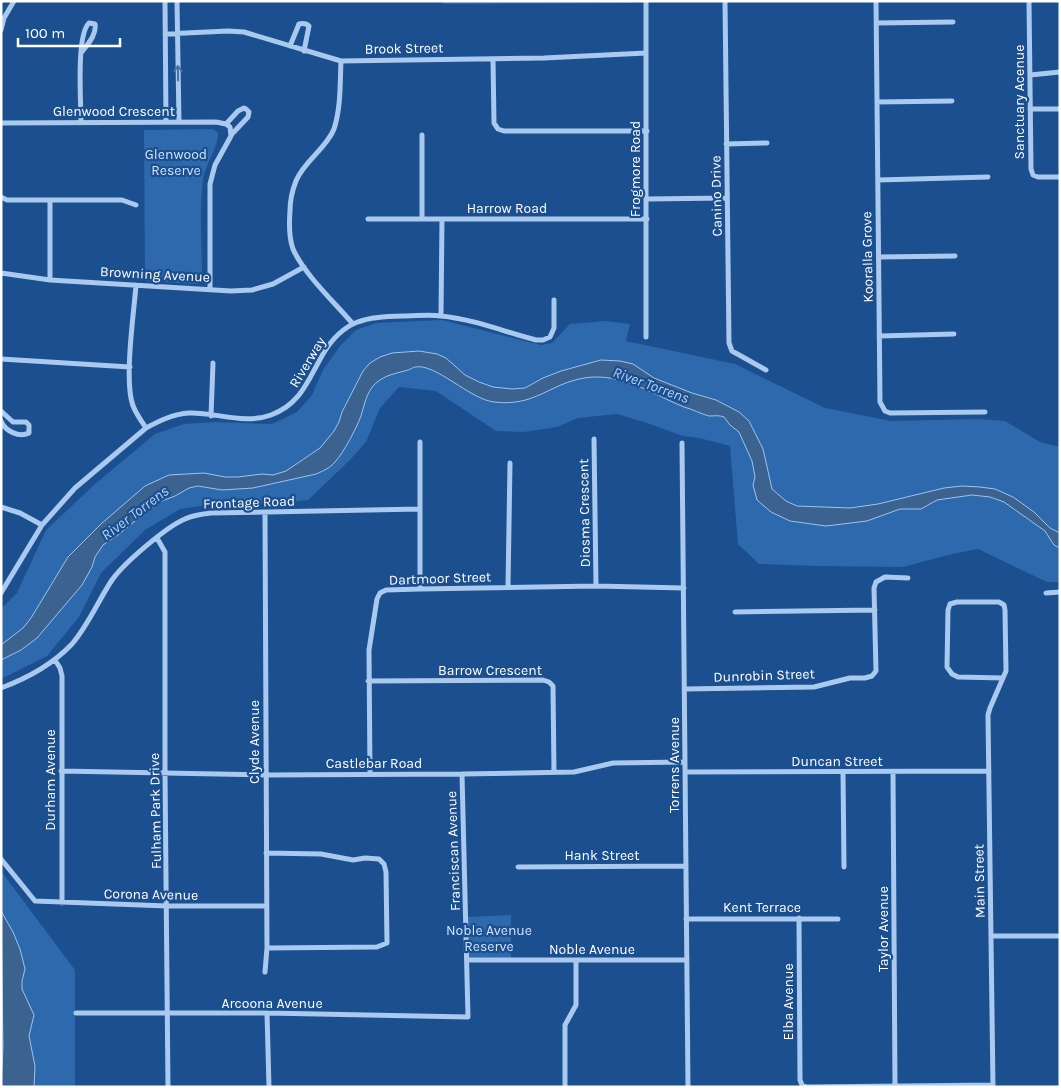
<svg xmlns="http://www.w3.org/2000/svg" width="1061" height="1088" viewBox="0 0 1061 1088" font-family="Karla,sans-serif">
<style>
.green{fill:#2e69ad}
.water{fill:#3c6290;stroke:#9cc4f0}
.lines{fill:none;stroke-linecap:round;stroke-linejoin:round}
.street{stroke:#a9c9ee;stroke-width:5}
.oneway{stroke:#4674ac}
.labels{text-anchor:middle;stroke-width:4.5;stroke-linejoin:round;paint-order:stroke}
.street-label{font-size:14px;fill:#fff;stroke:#1b4f8f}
.park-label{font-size:14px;fill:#cfe3fa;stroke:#1b4f8f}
.water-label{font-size:15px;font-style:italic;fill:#b5d3f5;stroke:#1b4f8f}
</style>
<rect width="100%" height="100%" fill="#1b4f8f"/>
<path class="green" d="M443,1H634V3L443,4Z
M213,129L218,133C219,146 205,165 203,180C199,212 202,245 202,277L197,284L145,281L144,130Z
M442,320L541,345L552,343L570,324L605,321L630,324L626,341L735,364L825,408L891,421L978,419L1005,421L1040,442L1060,447V582H1047L978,549L948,555L903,567L817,566L759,564L738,544L730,446L699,438L683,436L647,423L617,414L578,418L557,427L524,432L496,431L436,391L399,387L380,408L366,442L350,460L308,500L271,504L227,502L180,509L145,530L101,573L79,617L47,656L1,679V609L17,593L46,530L95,484L155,434L184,424L214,422L272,424L297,412L312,395L323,370L340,346L356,330L376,323Z
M1,871L75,970V1087H1Z
M511,915V960H467L466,917Z"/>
<path class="water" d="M419,351L437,354L446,358L465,375L479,382L493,387L512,389L525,388L543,378L561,371L601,360L620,361L633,364L654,378L692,393L716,400L739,412L749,421L763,449L772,489L786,501L797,506L850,508L878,504L944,488L962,486L980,487L995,489L1013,497L1034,512L1050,528L1060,533V548L1054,545L1045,531L1004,502L990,497L972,495L937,500L921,509H900L867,521L826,526L790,521L771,512L757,500L753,485L755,477L752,461L739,432L730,425L724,417C719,415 715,416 709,416C701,414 692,409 684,407C652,394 621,372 584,378C549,384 535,407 494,402C469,399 436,363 415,367C414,367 409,370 408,370C398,373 389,374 380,380C367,388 365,403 361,416C356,429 344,452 335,462C330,468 323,471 316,474L253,488L222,490L198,486L189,488L175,496L157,503L118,535L103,545L95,557L92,567L82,585L37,638L21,650L1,660V645L23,628L31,618L68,557L101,524L145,486L169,475L204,473L225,477H238L262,474L273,475L286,471L320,448L334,431L339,422L342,412L363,371L370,363L380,357L392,353Z
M1,911L13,932L20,949L25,969L22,981V989L34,1015L29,1036L35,1066L34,1087H1L3,1047Z"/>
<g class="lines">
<path class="street" d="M165,1L166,122
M177,1L179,122
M646,1V337
M725,1L729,343L732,351L766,370
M876,1L880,402L885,411L890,413L985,412
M1029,1L1031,169L1033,175L1038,177H1060
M876,23L953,22
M1,30L4,18L14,1
M165,34L228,31L244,32L341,61L544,58L646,53
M290,46L299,24C303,23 306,23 309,26L304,51
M81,53C87,45 97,35 95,24L89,23C76,35 81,102 81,122
M493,59L494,123L498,129L504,131H647
M341,61C340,82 341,108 334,129C326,149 304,161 296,181C292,191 290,201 290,211C289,224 289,238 293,249C304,274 335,303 353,324
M1030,75L1060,72
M877,102L952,101
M1030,109H1060
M1,123L216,122L226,124L230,127L231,136L215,165L210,184V288
M226,124L238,111L244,108L246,109L249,112L248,117L231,135
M726,144L767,143
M878,180L988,177
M1,197L7,200H122L136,205
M647,199L727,198
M50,200V280
M368,219H647
M422,219V135
M879,257L955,256
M1,273L50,280L231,291L252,290L273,284L304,267
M136,285C134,313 123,385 134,408C137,415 142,422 146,428
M441,315L442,219
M879,336L954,334
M1,359L130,367
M1,411L13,422H26L29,425V433C19,438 5,431 1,421
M211,416L213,363
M594,439L596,586
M682,443L688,1087
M1,507L20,513L42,525
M157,538L165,552V774L168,1087
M508,587L510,463
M420,589V442
M1,593L42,525L75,488L146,428C159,421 173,414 189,413C216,412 244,425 271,415C301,404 308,380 323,354C344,319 366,317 403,316C416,316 429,314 441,316C473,319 505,332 536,340H543L550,337L554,328V300
M1046,593L1060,592
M735,612L875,610
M55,660L60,668L62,676V903
M368,681L543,680L549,682L553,686L554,772
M1,688C28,678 52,665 72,644C89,624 98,601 112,580C124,563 166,527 185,519C193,515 202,514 211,513L420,509
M685,689L814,687L850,678H865L872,676L876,671L874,588L876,582L885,577L908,578
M61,771L265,775L462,774L574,772L613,763L685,762
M686,772L989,771
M843,772L844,867
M893,773L895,1086
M370,774L369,650L377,599L380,593L386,590L420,589L596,586L684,588
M266,853L321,854L353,860L365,858L379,859L384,864L386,872L387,943L377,947L267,948
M1,859L35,901L167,906H266
M518,867L686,866
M799,918L800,1080L802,1085L807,1087L993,1085
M686,919H838
M991,936H1060
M467,960H687
M265,972L267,948L265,513
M76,1013H267L468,1017L462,774
M267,1013L269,1087
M565,1087V1025L576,1005V960
M993,1087L988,715L990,708L1006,671L1005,610L1004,605L999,602H957L950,604L948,610L947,667L952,674L958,677L1003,678"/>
</g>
<defs><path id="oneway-shaft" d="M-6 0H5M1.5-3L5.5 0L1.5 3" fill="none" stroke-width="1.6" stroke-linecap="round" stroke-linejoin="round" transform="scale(1.25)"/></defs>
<use class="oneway" href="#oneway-shaft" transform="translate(178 73) rotate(-91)"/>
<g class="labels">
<g class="street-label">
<text transform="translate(404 48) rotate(-1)" y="5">Brook Street</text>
<text transform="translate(1019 102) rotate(-90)" y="5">Sanctuary Acenue</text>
<text x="114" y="116">Glenwood Crescent</text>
<text transform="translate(635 169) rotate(-90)" y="5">Frogmore Road</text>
<text transform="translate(716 196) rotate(-91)" y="5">Canino Drive</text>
<text x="507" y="213">Harrow Road</text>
<text transform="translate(867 257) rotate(-91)" y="5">Kooralla Grove</text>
<text transform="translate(155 274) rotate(3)" y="5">Browning Avenue</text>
<text transform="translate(307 362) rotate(-59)" y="5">Riverway</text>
<text transform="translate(249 502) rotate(-2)" y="5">Frontage Road</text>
<text transform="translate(584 513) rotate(-91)" y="5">Diosma Crescent</text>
<text transform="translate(440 578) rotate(-2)" y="5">Dartmoor Street</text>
<text x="490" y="675">Barrow Crescent</text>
<text transform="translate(764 675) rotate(-2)" y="5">Dunrobin Street</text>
<text transform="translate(254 742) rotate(-90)" y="5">Clyde Avenue</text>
<text x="837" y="766">Duncan Street</text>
<text x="374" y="768">Castlebar Road</text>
<text transform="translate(674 765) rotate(-90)" y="5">Torrens Avenue</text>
<text transform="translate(50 780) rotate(-90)" y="5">Durham Avenue</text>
<text transform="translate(155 811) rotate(-91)" y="5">Fulham Park Drive</text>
<text transform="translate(453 851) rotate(-92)" y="5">Franciscan Avenue</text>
<text x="602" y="860">Hank Street</text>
<text transform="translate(979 881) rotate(-91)" y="5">Main Street</text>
<text transform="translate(151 894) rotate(1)" y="5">Corona Avenue</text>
<text x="762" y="912">Kent Terrace</text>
<text transform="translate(883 929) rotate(-90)" y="5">Taylor Avenue</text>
<text x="592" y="954">Noble Avenue</text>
<text transform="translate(788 1002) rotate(-90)" y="5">Elba Avenue</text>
<text x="272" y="1008">Arcoona Avenue</text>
</g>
<g class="park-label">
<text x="176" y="159">Glenwood<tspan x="176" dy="16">Reserve</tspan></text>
<text x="489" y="935">Noble Avenue<tspan x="489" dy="16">Reserve</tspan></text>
</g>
<g class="water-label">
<text transform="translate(651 385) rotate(20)" y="5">River Torrens</text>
<text transform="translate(135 513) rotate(-37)" y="5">River Torrens</text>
</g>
</g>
<rect width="1061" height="1088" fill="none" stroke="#ffffff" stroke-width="5"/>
<path d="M18 38v8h102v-8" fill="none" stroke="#ffffff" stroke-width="2.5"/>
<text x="25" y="38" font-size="15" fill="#ffffff" stroke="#1b4f8f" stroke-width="4" paint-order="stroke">100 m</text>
</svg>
